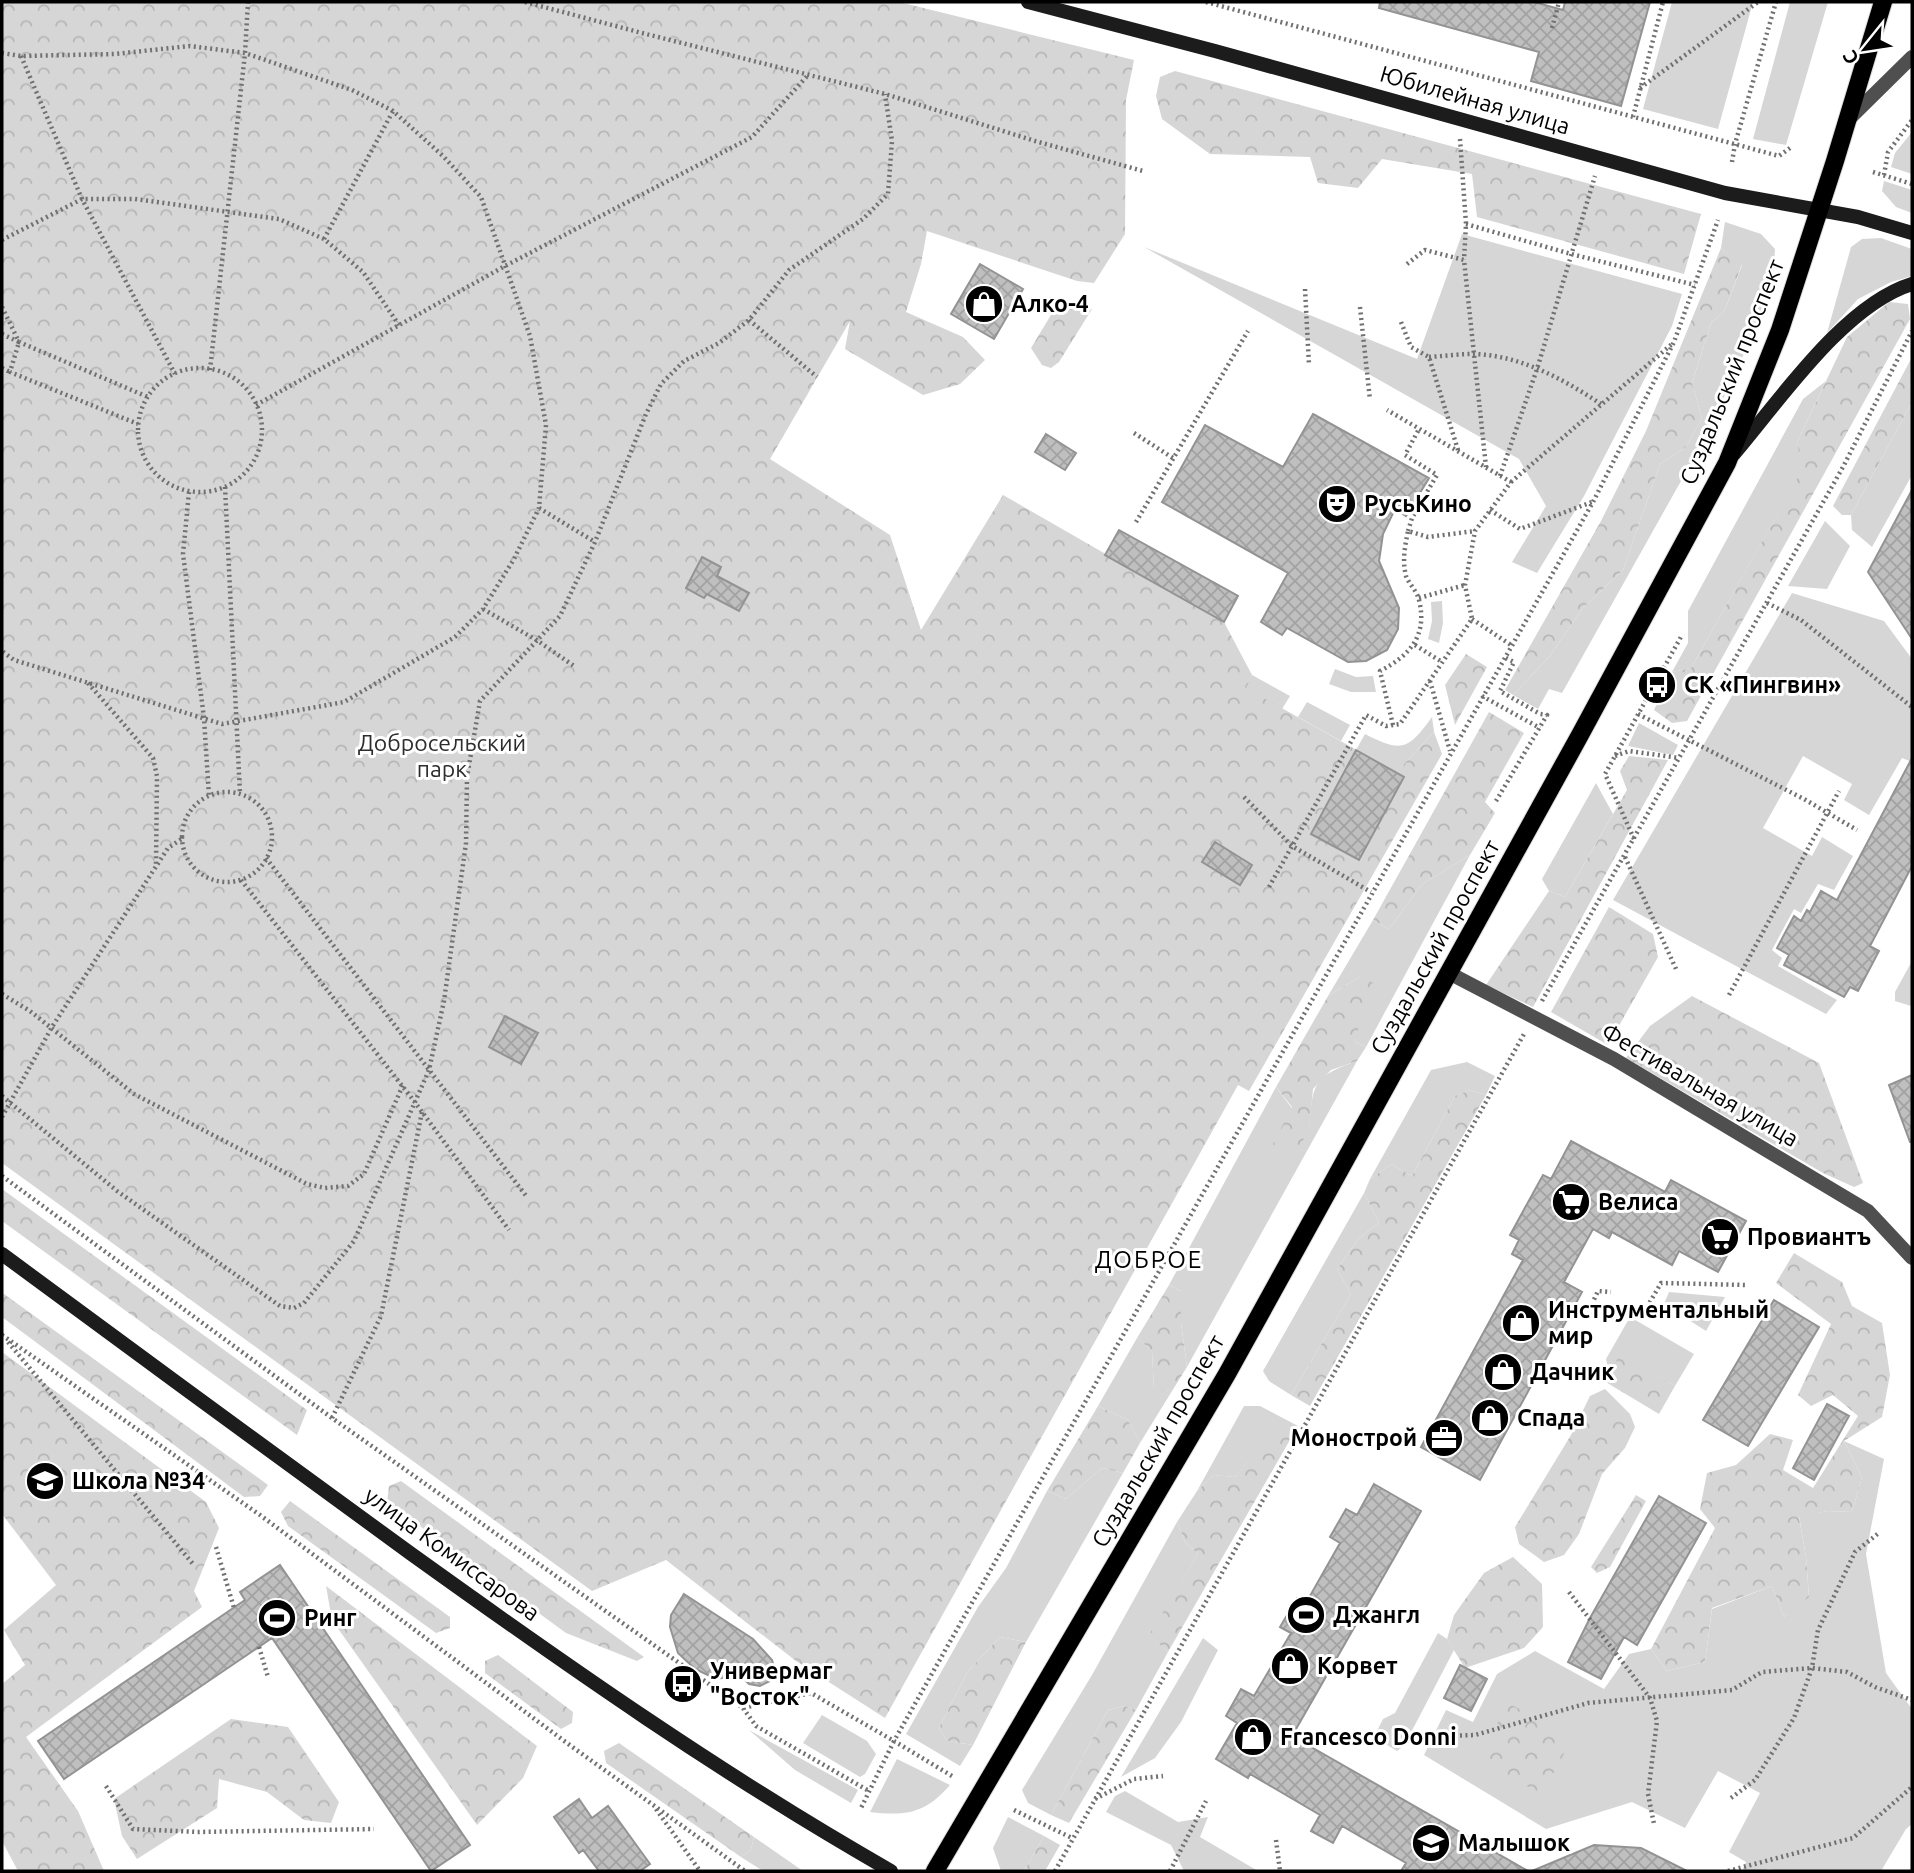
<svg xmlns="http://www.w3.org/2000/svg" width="1914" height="1873" viewBox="0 0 1914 1873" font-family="Ubuntu,sans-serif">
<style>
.grass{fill:#d6d6d6}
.forest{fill:url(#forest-crowns)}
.building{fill:url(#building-cross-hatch);stroke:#939393;stroke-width:2}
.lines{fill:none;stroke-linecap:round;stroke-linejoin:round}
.primary-casing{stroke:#dbdbdb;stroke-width:20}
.path{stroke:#717171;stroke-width:4.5;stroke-dasharray:2 3.5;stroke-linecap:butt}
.street{stroke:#4f4f4f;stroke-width:14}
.secondary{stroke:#1c1c1c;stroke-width:14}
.primary{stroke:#000;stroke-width:18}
.labels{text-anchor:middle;stroke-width:6;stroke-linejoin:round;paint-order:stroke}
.street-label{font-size:23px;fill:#000;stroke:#fff}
.poi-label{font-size:23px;font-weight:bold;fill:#000;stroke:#fff;text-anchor:start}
.park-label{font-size:23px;fill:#2d2d2d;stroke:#fff}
.neighbourhood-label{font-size:24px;letter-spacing:2px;fill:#000;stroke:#fff}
</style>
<defs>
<pattern id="forest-crowns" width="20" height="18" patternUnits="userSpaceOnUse" patternTransform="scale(1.75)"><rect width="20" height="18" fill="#d6d6d6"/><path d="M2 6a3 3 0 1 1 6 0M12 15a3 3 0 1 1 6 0" fill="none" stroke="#b6b6b6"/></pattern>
<pattern id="building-cross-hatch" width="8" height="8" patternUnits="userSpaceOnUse" patternTransform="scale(1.75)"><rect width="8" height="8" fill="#bfbfbf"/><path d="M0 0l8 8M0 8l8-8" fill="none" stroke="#a2a2a2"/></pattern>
</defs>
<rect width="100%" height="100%" fill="#fff"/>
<path class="grass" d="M1672,2H1753L1718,129L1643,109Z
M1790,2H1828L1786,145L1753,139Z
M1912,132V174L1891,167L1895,153Z
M1884,181L1912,190V213L1896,207L1882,191Z
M1725,222L1761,234L1775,249L1773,279L1743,356L1704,440L1562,693L1549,689L1538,709L1513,695L1549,657L1583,608L1623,570L1660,464L1686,447L1702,418L1692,383L1711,323L1725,310L1742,265L1721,248Z
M1462,234L1682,294L1672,326L1584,496L1537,573L1512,562L1546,506L1519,459L1144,247L1417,359Z
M1881,238L1912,249V276L1891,282L1858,299L1827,333L1851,247L1862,239Z
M1826,381L1797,442L1803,469L1691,668L1672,672L1688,643V611L1803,399Z
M1912,402V475L1872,547L1852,530L1851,515Z
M1825,521L1850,546L1827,589L1788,586Z
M1792,593L1884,621L1912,659V762L1902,758L1869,815L1844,800L1852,784L1803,756L1763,828L1812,856L1822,837L1853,856L1834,890L1818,884L1801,913L1794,909L1772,950L1782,958L1778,966L1837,1000L1826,1014L1613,900Z
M1442,601L1443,623L1439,643L1428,639L1432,621L1431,602Z
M1335,669L1356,677L1373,676L1376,692H1351L1329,684Z
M1252,675L1290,696L1282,709L1245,688Z
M1307,702L1350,725L1341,741L1298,717Z
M1432,717L1434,732L1404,764V777L1375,868L1356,750L1365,734C1402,753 1408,750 1432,717Z
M1639,723L1678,745L1673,755L1628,746Z
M1596,783L1613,814L1565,897L1549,891L1542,879Z
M1470,855L1366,1047L1354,1041L1361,976L1328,996L1373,920L1389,929L1422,884Z
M1912,961V1005L1911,1006L1895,1001V992Z
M1357,1061L1187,1367L1181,1323V1291L1169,1285L1276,1087L1309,1131C1313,1085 1311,1077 1357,1061Z
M1467,1062L1495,1076L1486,1095L1470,1090L1455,1096L1412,1176L1391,1164L1370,1179L1431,1070Z
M1364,1193L1379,1223L1359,1238L1337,1269L1351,1294L1291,1395L1269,1381L1263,1371Z
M1669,1292L1725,1297L1706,1331L1664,1304Z
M1630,1317L1694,1354L1675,1386L1621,1354L1609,1373L1606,1359Z
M1137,1338L1152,1351L1154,1389L1172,1391L1140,1443L1128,1420L1098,1406Z
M1244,1406H1260L1298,1426L1275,1430L1235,1477L1214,1475L1197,1491Z
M1844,1441L1884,1459L1866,1554L1886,1673L1912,1709V1824L1906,1829L1881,1871H1775L1770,1869L1762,1871H1742L1746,1862L1729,1852L1760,1793L1718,1771L1685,1828L1632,1802L1546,1829L1424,1755L1446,1710L1473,1722L1497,1674L1535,1651L1604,1689L1629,1654L1651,1649L1667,1671L1705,1662L1712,1609L1772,1586L1784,1617L1809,1596L1806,1557L1799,1516L1828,1511L1852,1512L1862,1477Z
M1102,1468L1123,1473L1026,1642L1000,1637L968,1671L939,1728L947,1741L973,1745L960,1766L906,1734L978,1607L1006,1568L1047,1491L1066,1499Z
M1177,1522L1185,1542L1198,1554L1150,1635L1168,1652L1136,1710L1125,1706L1108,1710L1051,1815L1028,1803L1022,1790L1092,1675Z
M1438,1633L1447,1639L1454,1650L1404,1746L1397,1751L1382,1742L1376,1733L1383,1719L1395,1713Z
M1203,1638L1218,1650L1181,1722L1155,1758L1121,1777Z
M822,1715L867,1741L876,1754L865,1774L860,1777L803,1743Z
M749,1730L858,1790L851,1803L795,1770Z
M897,1759L950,1785C925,1814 906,1816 870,1812Z
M1125,1791L1178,1822L1208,1817L1200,1837L1258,1871H1184L1171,1845L1106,1812L1115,1796Z
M1008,1817L1044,1836L1024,1871H1001L993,1848Z
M754,1837L803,1871H763L741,1857L751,1850Z"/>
<path class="forest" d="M2,2H899L1134,60L1126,100L1125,234L1094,283L1077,281L927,231L921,264L906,312L963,337L985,360L960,384L923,395L845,349L850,321L770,459L890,535L921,630L1003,495L1224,622L1252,675L1246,688L1403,776L1404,764L1434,732L1442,754L1249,1091L1238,1085L885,1718L796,1661L666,1560L592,1591L2,1163Z
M1175,71L1701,214L1684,274L1477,217L1472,174L1382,159L1358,188L1318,183L1310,157L1210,154L1162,119L1156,96L1160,77Z
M1721,248L1742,264L1725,310L1711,323L1692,383L1702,418L1686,447L1660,464L1623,570L1583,608L1549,657L1513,695L1505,690L1601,521L1646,431Z
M1060,300L1092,309L1059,362L1051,368L1042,365L1031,348Z
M1889,302L1908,304L1910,319L1687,721L1672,723L1654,710L1672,672L1691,668L1802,470L1797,442L1847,337Z
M1912,357V402L1851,515H1842L1833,506Z
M1466,654L1487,667L1455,725L1445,685Z
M1489,712L1524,733L1485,802L1495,813L1470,855L1422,884L1389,929L1373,920Z
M1629,756L1668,760L1533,1007L1486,985L1549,891L1565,897L1627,790L1620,771Z
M1609,907L1653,934L1658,957L1608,1045L1551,1012Z
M1361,976L1375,984L1354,1041L1366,1047L1357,1061L1331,1070L1313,1089L1309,1131L1293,1155L1272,1146L1292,1107L1276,1087L1328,996Z
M1692,996L1819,1063L1863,1183L1854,1187L1823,1173L1626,1058L1650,1026Z
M1470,1090L1486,1095L1310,1406L1291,1395L1351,1294L1337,1269L1359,1238L1379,1223L1364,1193L1370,1179L1391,1164L1412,1176L1455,1096Z
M2,1189L307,1410L297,1435L2,1221Z
M1794,1253L1842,1282L1852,1306L1882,1323L1890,1375L1882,1417L1844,1441L1862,1477L1852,1512L1828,1511L1799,1517L1806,1557L1809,1597L1784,1617L1772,1586L1712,1608L1705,1662L1667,1671L1651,1649L1715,1528L1700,1509L1707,1473L1736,1465L1770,1434L1793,1440L1783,1470L1813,1488L1858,1416L1833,1395L1811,1406L1798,1395L1831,1324L1776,1283Z
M1169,1285L1181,1291V1323L1187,1367L1172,1391L1154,1390L1152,1351L1137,1338Z
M4,1294L268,1485L260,1496L244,1497L2,1317V1296Z
M2,1352L206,1502L219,1528L194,1591L202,1607L26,1737L78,1811L104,1871H18L2,1841V1684L25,1665L4,1630L56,1585L2,1514Z
M1621,1353L1675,1386L1659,1414L1604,1381Z
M1605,1389L1630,1414L1635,1427L1625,1448L1602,1474L1579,1534L1564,1555L1544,1562L1519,1544L1515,1527L1571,1435L1590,1396Z
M1098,1406L1128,1420L1140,1443L1123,1473L1102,1468L1066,1499L1047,1491Z
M1298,1426L1168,1652L1149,1635L1198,1554L1185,1542L1177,1522L1197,1491L1214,1475L1235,1477L1275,1429Z
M401,1481L644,1657L637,1661L566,1633L387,1502L389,1486Z
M1636,1495L1646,1501L1610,1567L1597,1573L1591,1567Z
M290,1501L450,1617V1628L436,1633L288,1526L281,1512Z
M1513,1557L1542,1584L1543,1627L1524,1648L1465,1668L1447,1639L1454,1615L1484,1573Z
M326,1586L537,1746L523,1778L477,1825L332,1620Z
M1000,1637L1026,1642L973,1745L947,1741L939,1728L968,1671Z
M498,1655L573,1712L572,1723L561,1729L485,1673V1661Z
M1508,1703L1573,1737L1542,1794L1478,1760Z
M1125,1706L1136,1710L1069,1823L1051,1815L1108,1710Z
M231,1719L288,1727L339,1802L331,1823L304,1820L267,1792L219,1779L217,1808L137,1859L122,1836L114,1799Z
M619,1743L754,1837L751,1850L741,1857L606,1763L604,1751Z
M1044,1836L1060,1845L1045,1871H1024Z"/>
<path class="building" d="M1380,2H1534L1563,10L1565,2H1650L1621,106L1531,81L1539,52L1379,8Z
M980,264L1023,289L994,339L951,314Z
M1313,414L1429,478L1406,516L1395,509L1383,534L1379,561L1399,608L1398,629L1387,650L1366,661L1348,662L1287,628L1282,635L1261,622L1288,573L1162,502L1205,425L1283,467Z
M1046,434L1076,453L1065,470L1035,452Z
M1912,490V639L1868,572Z
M1119,530L1238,596L1224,622L1105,555Z
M702,557L721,567L717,576L749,593L739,611L707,594L704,598L686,588Z
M1356,750L1404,777L1359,860L1311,834Z
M1912,758V866L1870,946L1879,951L1858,991L1850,987L1844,997L1784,965L1789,955L1777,948L1794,916L1801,921L1807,910L1810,912L1821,891L1837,900Z
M1215,842L1252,865L1240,885L1202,862Z
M505,1016L538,1033L521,1064L489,1047Z
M1912,1075V1142H1910L1889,1085Z
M1571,1141L1665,1192L1671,1180L1746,1221L1718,1272L1679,1251L1672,1265L1612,1232L1609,1238L1593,1229L1564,1282L1582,1292L1480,1480L1421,1447L1523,1260L1512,1254L1519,1240L1510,1235L1543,1175L1551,1179Z
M1774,1300L1819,1327L1748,1446L1703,1420Z
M1827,1404L1849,1416L1814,1480L1793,1468Z
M1374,1484L1421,1511L1292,1736L1528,1871H1401L1406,1863L1342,1826L1333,1843L1311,1831L1320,1815L1250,1774L1248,1778L1216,1759L1237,1723L1226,1716L1241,1689L1254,1696L1291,1633L1280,1627L1297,1598L1306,1603L1340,1543L1330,1537L1346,1509L1357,1515Z
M1659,1496L1706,1523L1637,1645L1624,1637L1601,1679L1568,1662L1590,1618Z
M280,1565L470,1845L431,1871L272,1638L64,1779L38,1741L245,1600L240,1592Z
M684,1594L753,1639L772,1660L775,1671L770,1681L760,1686L749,1684L740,1675L716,1679L695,1669L678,1653L670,1627L671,1615Z
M1460,1665L1487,1679L1471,1711L1444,1698Z
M579,1799L592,1818L608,1806L650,1864L640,1871H599L583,1850L579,1853L554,1817Z
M1594,1845L1641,1848L1687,1871H1532Z"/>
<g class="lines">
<g class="primary-casing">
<path id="primary" d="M935,1871L1227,1374L1580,735L1727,463L1780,330L1835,161L1883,2"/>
</g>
<path class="path" d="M525,2L642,33L885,94L1035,141L1143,171
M1206,2L1779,156L1790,148
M1552,28L1559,2
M2,53L21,56L115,54L190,46L245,53L352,90L393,111L443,156L481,197L530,336L546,425L539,508L514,559L483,609L455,637L344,702L222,724L14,660L2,651
M21,56L82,199L175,374
M1640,88L1758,2
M1633,117L1663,2
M1460,139L1466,224L1464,260
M1732,162L1735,144L1776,2
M1873,172L1912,184
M1884,175L1888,152L1912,120
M1466,224L1571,254L1695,285
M324,239L393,111
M2,240L82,199H135L279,219L324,239L363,272L399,325
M1407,264L1425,250L1464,260L1486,467
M1305,289L1309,365
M2,307L19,342L148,397
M1360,307L1370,400
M749,320L817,377
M1401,322L1411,347L1429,357L1458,450
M2,334L19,342L10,372L138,424
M1429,357C1444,356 1459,354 1473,354C1520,355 1563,379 1601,404
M2,368L10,372
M138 430a62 62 0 1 1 124 0a62 62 0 1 1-124 0Z
M210,370L245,53L248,2
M256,405L505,266L752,137L808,75
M1134,433L1173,458
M1500,476L1537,369L1595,176
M1511,482L1672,344
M225,487L240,794
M189,492L183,554L204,718L209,796
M539,508L595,542
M1490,510L1520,529L1592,502
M1136,522L1248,331
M1408,531L1412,518L1437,475L1405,455L1419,429
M1419,598L1465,585
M1767,603L1801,620L1912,707
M483,609L538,641L574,666
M1472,619L1511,645
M1415,645L1442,662
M1430,681L1450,751
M88,683L153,758L157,776L156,866
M1482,696L1540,728
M1638,714L1804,799L1857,830
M1393,725L1380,671C1409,656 1428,636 1419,600C1417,591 1409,584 1406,576C1402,560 1405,546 1408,531L1428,537L1475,531
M1615,756L1629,751L1679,758
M182 837a45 45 0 1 1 90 0a45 45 0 1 1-90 0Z
M1244,797L1292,846L1371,892
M1496,801L1547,715L1540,714L1500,691L1514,662L1504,657
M1634,839L1605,774L1682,635
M1625,857L1676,969
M266,858L527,1197
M241,880L414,1101L509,1230
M1269,887L1366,715L1386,726L1400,724L1472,619L1465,585L1475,531L1511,482L1387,410
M2,994L30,1011L134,1094L307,1184L325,1188L348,1186L364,1174L403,1085
M1729,995L1839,791
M1542,1001L1843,467L1912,331
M2,1096L117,1191L280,1306L294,1308L304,1303L354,1241L429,1070L444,1001L466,843L467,777L480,701L560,616L595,542L646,414L661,384L684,361L719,343L749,320L789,270L863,219L888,194L892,141L885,94
M2,1117L52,1027L168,848L183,838
M2,1176L332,1418L743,1708L811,1693L894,1741L861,1808
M1644,1312L1661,1283L1748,1285
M1596,1319L1590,1308L1598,1291L1611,1292
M2,1335L260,1515L571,1746L745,1871
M8,1342L193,1564
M332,1418L381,1316L422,1112
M216,1547L234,1608
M1569,1592L1650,1698L1657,1721L1648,1794L1654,1824
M259,1647L268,1677
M743,1708L756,1726L869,1791
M1416,1737L1475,1735L1588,1703L1732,1690L1762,1672L1812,1668L1847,1672L1875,1687L1912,1700
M952,1776L894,1741L1593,502L1674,342L1718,220
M106,1786L133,1829L197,1832L374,1829
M1731,1798L1755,1780L1794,1718L1812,1668L1818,1630L1855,1552L1880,1532
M1095,1799L1134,1779L1163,1776
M656,1809L700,1871
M1014,1810L1072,1838
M1276,1840L1280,1871
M1055,1871L1524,1034
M1170,1871L1206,1801
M1728,1871L1853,1838L1912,1787"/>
<path class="street" d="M1848,120L1912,57
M1449,973L1614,1059L1868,1211L1912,1258"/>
<path class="secondary" d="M1028,2L1215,51L1725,193L1858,217L1912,233
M1734,454C1780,400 1844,305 1912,284
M2,1254C138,1354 273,1454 410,1553C566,1665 724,1776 891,1871"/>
<use href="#primary" class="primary"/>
</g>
<defs>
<g id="shop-disc" transform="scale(2.0125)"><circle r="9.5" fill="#000" stroke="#fff"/><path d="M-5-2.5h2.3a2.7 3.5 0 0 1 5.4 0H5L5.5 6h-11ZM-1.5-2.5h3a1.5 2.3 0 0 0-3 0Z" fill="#fff"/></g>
<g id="theatre-disc" transform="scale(2.0125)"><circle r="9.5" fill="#000" stroke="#fff"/><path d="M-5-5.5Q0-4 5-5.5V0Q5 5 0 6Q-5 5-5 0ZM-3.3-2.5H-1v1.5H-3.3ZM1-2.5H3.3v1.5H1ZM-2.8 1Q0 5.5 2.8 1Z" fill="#fff"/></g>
<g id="bus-disc" transform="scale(2.0125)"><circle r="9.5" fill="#000" stroke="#fff"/><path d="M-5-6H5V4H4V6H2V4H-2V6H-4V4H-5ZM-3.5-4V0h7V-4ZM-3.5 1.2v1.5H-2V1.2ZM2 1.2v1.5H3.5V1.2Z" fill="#fff"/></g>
<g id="supermarket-disc" transform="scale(2.0125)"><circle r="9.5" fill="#000" stroke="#fff"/><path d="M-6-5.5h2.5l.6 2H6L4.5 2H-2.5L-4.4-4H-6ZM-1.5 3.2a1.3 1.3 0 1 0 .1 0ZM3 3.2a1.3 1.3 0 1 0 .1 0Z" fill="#fff"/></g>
<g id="office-disc" transform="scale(2.0125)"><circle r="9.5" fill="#000" stroke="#fff"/><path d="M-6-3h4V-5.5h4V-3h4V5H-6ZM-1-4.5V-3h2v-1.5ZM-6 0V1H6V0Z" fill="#fff"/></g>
<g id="school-disc" transform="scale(2.0125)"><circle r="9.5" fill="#000" stroke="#fff"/><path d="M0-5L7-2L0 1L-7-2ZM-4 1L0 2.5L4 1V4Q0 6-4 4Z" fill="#fff"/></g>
<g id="stadium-disc" transform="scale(2.0125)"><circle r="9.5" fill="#000" stroke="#fff"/><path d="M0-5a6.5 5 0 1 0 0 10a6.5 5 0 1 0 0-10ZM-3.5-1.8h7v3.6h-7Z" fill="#fff"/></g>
</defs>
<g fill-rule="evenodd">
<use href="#shop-disc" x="984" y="304"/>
<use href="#theatre-disc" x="1337" y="504"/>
<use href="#bus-disc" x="1657" y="685"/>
<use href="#supermarket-disc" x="1571" y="1202"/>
<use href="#supermarket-disc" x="1720" y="1237"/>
<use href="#shop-disc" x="1521" y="1323"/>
<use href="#shop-disc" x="1503" y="1372"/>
<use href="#shop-disc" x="1490" y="1418"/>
<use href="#office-disc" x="1444" y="1438"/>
<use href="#school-disc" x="45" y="1481"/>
<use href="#stadium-disc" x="1306" y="1615"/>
<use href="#stadium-disc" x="277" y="1618"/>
<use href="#shop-disc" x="1290" y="1666"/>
<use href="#bus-disc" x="683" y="1684"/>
<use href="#shop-disc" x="1253" y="1737"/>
<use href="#school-disc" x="1431" y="1843"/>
</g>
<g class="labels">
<g class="street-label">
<text transform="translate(1475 100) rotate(16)" y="8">Юбилейная улица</text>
<text transform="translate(1732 372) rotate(-68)" y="8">Суздальский проспект</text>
<text transform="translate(1435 947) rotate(-61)" y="8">Суздальский проспект</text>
<text transform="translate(1700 1085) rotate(30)" y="8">Фестивальная улица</text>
<text transform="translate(1158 1441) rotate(-60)" y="8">Суздальский проспект</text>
<text transform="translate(452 1554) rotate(36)" y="8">улица Комиссарова</text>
</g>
<g class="poi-label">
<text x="1011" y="312">Алко-4</text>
<text x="1364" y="512">РусьКино</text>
<text x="1684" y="693">СК «Пингвин»</text>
<text x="1598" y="1210">Велиса</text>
<text x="1747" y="1245">Провиантъ</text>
<text x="1548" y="1318">Инструментальный<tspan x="1548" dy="26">мир</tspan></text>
<text x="1530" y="1380">Дачник</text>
<text x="1517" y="1426">Спада</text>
<text x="1417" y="1446" text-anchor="end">Монострой</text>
<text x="72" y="1489">Школа №34</text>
<text x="1333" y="1623">Джангл</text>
<text x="304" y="1626">Ринг</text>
<text x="1317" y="1674">Корвет</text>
<text x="710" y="1679">Универмаг<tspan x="710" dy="26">"Восток"</tspan></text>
<text x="1280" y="1745">Francesco Donni</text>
<text x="1458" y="1851">Малышок</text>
</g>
<g class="park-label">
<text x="442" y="751">Добросельский<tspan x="442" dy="26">парк</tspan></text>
</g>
<g class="neighbourhood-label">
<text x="1149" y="1268">ДОБРОЕ</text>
</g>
</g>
<rect width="1914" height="1873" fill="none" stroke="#000000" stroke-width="7"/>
<g transform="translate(1865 49) rotate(240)" stroke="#ffffff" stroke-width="5" paint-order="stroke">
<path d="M0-5L12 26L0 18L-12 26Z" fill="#000000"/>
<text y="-10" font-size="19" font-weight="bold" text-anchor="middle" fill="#000000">С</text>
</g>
</svg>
